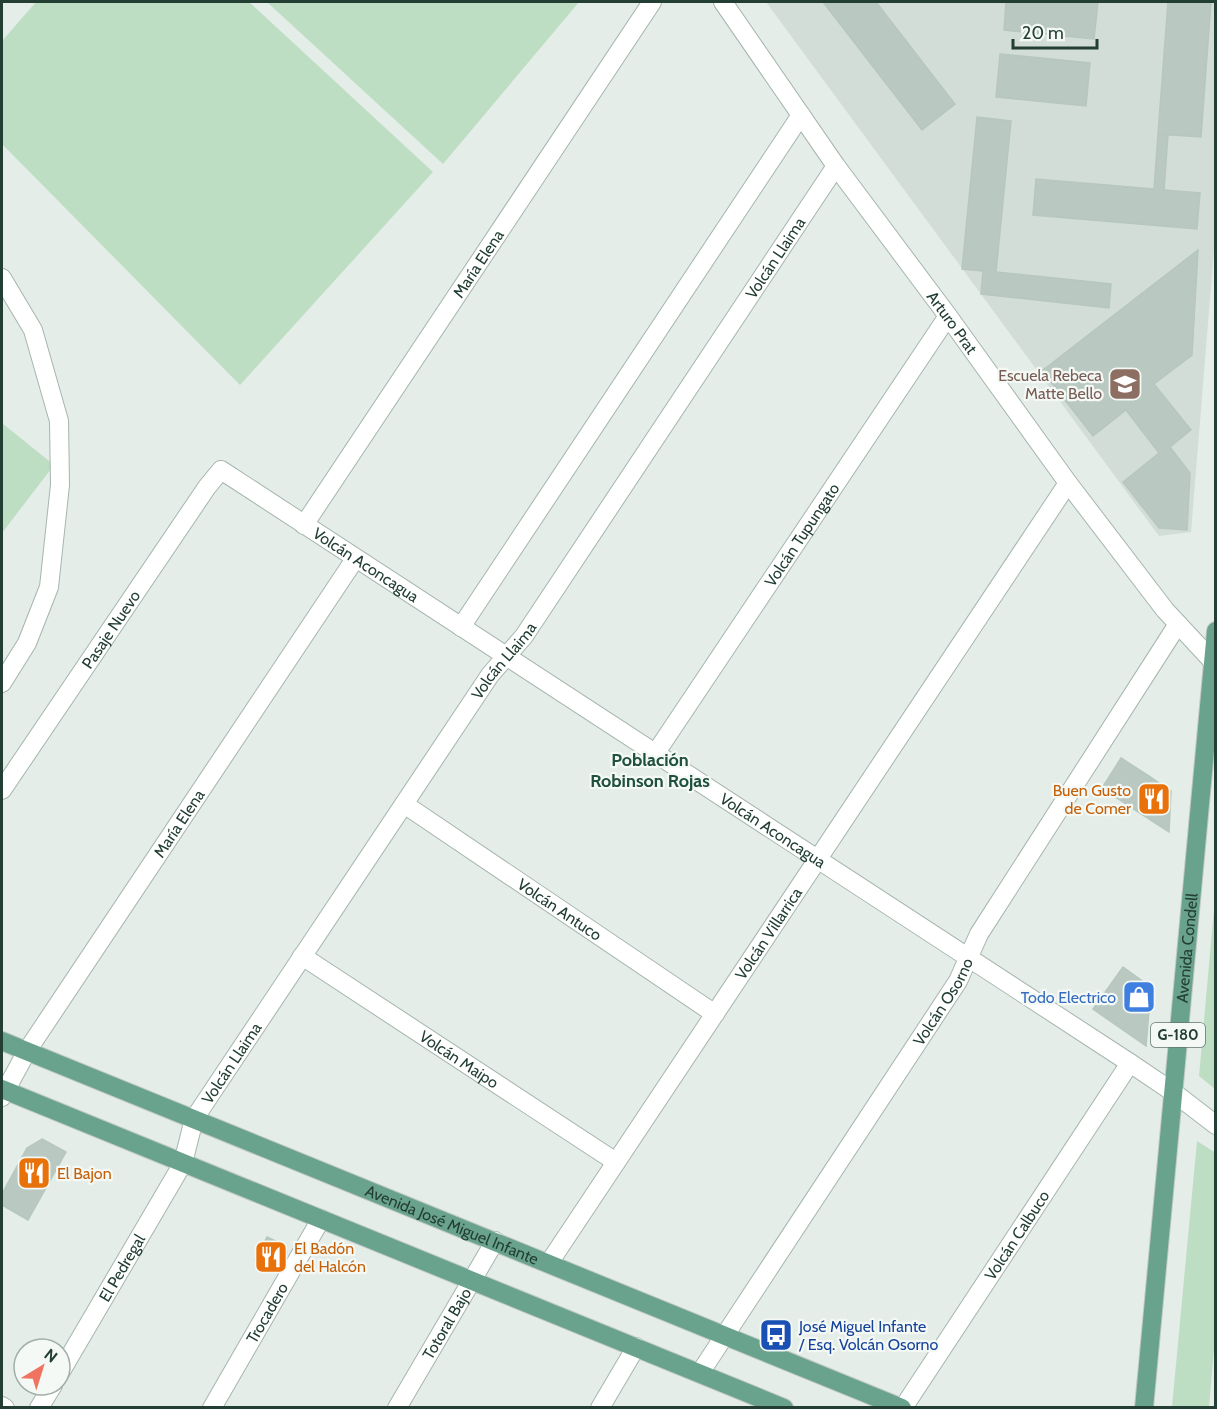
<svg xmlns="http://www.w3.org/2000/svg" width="1217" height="1409" viewBox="0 0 1217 1409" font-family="Cabin,sans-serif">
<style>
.built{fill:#d2ddd7}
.green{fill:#bddec3}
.building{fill:#b9c8c1;stroke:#b6c7be;stroke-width:1.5}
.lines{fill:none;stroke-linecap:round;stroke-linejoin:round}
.minor-casing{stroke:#a6b5ae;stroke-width:20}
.major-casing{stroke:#c1c9c6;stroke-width:20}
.minor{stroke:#fff;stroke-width:18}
.major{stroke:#69a28d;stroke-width:18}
.labels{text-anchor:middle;stroke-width:4.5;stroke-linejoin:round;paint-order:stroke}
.shield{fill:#f4f9f6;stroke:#62776e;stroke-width:1.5}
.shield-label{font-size:15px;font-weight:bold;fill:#233f34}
.street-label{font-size:16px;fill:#233f34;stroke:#f4f9f6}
.education-label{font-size:16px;fill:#785e54;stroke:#f4f9f6;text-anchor:end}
.food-label{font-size:16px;fill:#c56008;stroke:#f4f9f6;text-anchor:start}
.shop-label{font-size:16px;fill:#366cbe;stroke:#f4f9f6;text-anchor:end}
.transit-label{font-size:16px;fill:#164399;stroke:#f4f9f6;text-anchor:start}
.neighbourhood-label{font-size:18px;font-weight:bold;fill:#20503f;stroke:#f4f9f6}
</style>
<rect width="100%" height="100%" fill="#e4ede8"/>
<path class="built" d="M766,2H1215V237L1191,532L1159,536Z"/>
<path class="green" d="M36,2H249L433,172L240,385L2,144V41Z
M267,2H579L443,164Z
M2,423L54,465L2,533Z
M1215,898V1089L1199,1076Z
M1197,1141L1216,1153V1325L1209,1407H1172Z"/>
<path class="building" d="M823,2H876L955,104L922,130Z
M1006,2H1098L1094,39L1004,30Z
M1168,2H1211L1201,137L1158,134Z
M1000,54L1090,63L1086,106L996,97Z
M977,117L1011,121L996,272L1111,284L1109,308L981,294L983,271L962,269Z
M1158,134H1168L1164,190L1200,193L1197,229L1033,215L1036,179L1154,189Z
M1198,250L1192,355L1154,384L1191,430L1170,447L1190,473L1187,530L1159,528L1123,482L1159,453L1126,410L1093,436L1042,371Z
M1121,758L1152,778L1132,808L1102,788Z
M1152,778L1171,791L1169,832L1132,808Z
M1123,967L1151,987L1146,1046L1093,1009Z
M42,1139L66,1152L28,1220L2,1205V1194L27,1148Z
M267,1237L286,1246L287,1254L279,1271L255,1260Z"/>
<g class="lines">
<g class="minor-casing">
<g id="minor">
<path id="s1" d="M723,2L836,166L948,316L1068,483L1165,610L1216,665"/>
<path d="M2,278L33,330L59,421L60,485L49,587L27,643L2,683"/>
<path id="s2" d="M304,525L652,2"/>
<path d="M461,627L801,115"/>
<path id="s3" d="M655,754L948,316"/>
<path id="s4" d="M2,790L207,487L221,470L1130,1063L1173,1092L1216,1125"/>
<path id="s5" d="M404,804L715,1014"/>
<path id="s6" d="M302,956L616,1162"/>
<path id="s7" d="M2,1097L27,1051L355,559"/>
<path id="s8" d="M549,1263L1068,483"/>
<path id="s9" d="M60,1373L183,1163L194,1119L490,675L524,636L836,166"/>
<path id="s10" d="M700,1373L958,981L979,934L1178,624"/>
<path d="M2,1406L5,1408"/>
<path d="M39,1408L53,1385"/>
<path id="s11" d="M212,1408L321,1219"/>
<path id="s12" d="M397,1408L495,1241"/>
<path d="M600,1408L636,1347"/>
<path id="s13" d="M903,1408L1130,1063"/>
</g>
</g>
<g class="major-casing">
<g id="major">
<path id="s14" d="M2,1041L902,1408"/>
<path d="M2,1089L784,1408"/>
<path id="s15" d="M1144,1408L1216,631"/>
</g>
</g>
<use href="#minor" class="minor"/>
<use href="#major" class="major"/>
</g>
<defs>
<g id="school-square" transform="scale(1.725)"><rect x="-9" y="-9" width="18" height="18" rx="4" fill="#8d6e63" stroke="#f4f9f6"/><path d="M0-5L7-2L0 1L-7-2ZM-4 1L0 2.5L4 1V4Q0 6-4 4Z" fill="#fff"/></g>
<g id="restaurant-square" transform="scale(1.725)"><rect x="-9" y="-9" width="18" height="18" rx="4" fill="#e8710a" stroke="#f4f9f6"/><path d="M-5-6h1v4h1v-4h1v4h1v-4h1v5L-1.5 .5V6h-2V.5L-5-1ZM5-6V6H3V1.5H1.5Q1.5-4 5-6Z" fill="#fff"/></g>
<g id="shop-square" transform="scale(1.725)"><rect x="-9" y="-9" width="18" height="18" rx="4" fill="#3f7fe0" stroke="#f4f9f6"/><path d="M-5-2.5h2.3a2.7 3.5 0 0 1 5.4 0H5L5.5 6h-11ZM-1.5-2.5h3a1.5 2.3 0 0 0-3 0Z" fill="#fff"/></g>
<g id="bus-square" transform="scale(1.725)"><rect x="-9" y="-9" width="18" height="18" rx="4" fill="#1a4fb4" stroke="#f4f9f6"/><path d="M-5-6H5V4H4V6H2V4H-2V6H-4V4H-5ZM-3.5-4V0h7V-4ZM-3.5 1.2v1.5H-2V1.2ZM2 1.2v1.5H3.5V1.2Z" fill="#fff"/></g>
</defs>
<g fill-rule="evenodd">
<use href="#school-square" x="1125" y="384"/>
<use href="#restaurant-square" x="1154" y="799"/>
<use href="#shop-square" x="1139" y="997"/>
<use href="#restaurant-square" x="34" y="1173"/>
<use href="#restaurant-square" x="271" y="1257"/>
<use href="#bus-square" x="776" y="1335"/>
</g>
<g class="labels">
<rect class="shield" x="1151" y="1023" width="54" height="24" rx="4.5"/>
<g class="shield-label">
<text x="1178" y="1040">G-180</text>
</g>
<g class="street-label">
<text dy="6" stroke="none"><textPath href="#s9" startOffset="1328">Volcán Llaima</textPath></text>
<text dy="6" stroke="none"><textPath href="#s2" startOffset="314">María Elena</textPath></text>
<text dy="6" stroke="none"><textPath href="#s1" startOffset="394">Arturo Prat</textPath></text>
<text dy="6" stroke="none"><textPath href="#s3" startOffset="264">Volcán Tupungato</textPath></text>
<text dy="6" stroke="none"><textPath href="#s4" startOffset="561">Volcán Aconcagua</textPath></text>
<text dy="6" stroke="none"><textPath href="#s4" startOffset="194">Pasaje Nuevo</textPath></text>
<text dy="6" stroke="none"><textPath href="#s9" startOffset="842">Volcán Llaima</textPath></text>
<text dy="6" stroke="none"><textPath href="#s7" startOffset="326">María Elena</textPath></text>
<text dy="6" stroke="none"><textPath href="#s4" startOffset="1047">Volcán Aconcagua</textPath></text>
<text dy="6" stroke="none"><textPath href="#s5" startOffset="188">Volcán Antuco</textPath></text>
<text dy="6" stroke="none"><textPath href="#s8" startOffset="396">Volcán Villarrica</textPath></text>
<text dy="6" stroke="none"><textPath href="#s15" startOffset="462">Avenida Condell</textPath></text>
<text dy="6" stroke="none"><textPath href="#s10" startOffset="444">Volcán Osorno</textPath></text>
<text dy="6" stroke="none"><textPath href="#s6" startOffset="188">Volcán Maipo</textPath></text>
<text dy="6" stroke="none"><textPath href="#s9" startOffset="356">Volcán Llaima</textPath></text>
<text dy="6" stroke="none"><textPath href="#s14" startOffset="486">Avenida José Miguel Infante</textPath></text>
<text dy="6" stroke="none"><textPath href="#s13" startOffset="207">Volcán Calbuco</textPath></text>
<text dy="6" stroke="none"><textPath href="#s9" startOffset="122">El Pedregal</textPath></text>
<text dy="6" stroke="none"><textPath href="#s11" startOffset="110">Trocadero</textPath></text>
<text dy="6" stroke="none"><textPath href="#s12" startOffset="98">Totoral Bajo</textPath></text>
</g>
<g class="education-label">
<text x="1102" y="381">Escuela Rebeca<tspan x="1102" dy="18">Matte Bello</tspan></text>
</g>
<g class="food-label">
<text x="1131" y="796" text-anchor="end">Buen Gusto<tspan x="1131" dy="18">de Comer</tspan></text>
<text x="57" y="1179">El Bajon</text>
<text x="294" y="1254">El Badón<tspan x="294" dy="18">del Halcón</tspan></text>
</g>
<g class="shop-label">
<text x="1116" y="1003">Todo Electrico</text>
</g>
<g class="transit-label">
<text x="799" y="1332">José Miguel Infante<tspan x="799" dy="18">/ Esq. Volcán Osorno</tspan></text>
</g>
<g class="neighbourhood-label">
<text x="650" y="766">Población<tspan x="650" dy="21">Robinson Rojas</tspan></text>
</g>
</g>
<rect width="1217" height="1409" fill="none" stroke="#233f34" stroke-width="6"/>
<g transform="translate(42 1367) rotate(38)"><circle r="28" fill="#f4f9f6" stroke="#a0afa8" stroke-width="1.5"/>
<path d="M0-4.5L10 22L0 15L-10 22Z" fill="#ef7360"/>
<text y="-9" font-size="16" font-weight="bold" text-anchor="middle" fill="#233f34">N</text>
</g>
<path d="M1013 39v9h84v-9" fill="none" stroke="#233f34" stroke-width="3"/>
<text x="1022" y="39" font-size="18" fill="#233f34" stroke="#f4f9f6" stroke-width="4.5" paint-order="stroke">20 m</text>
</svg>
